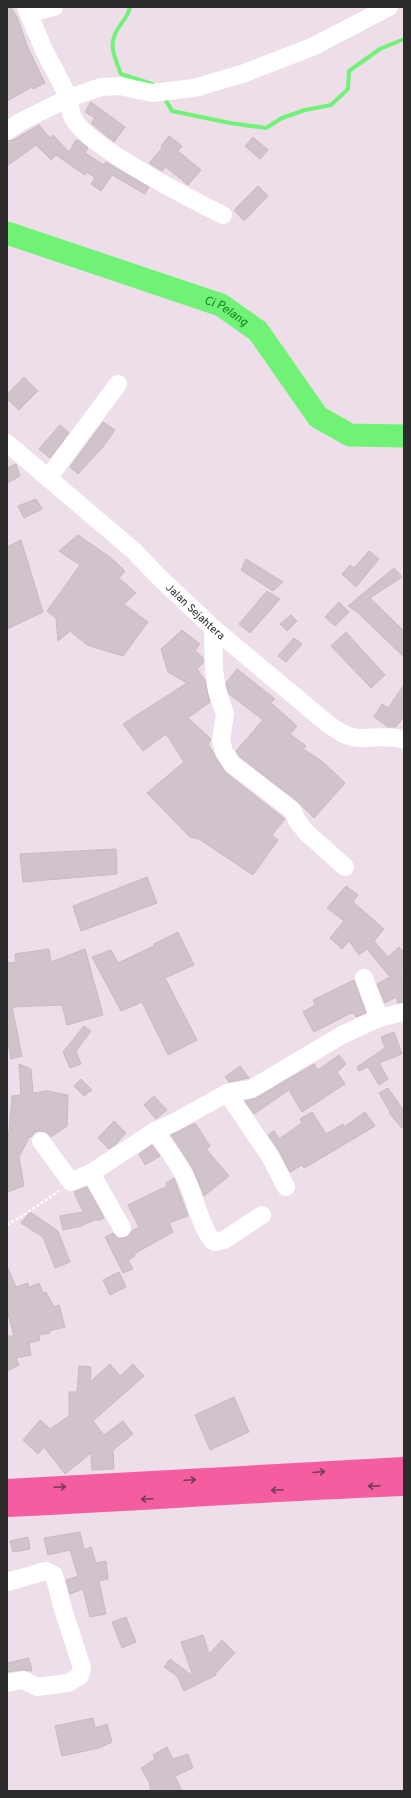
<svg xmlns="http://www.w3.org/2000/svg" width="411" height="1798" viewBox="0 0 411 1798" font-family="Overpass,sans-serif">
<style>
.lines{fill:none;stroke-linecap:round;stroke-linejoin:round}
.stream{stroke:#6ff276;stroke-width:4}
.river{stroke:#6ff276;stroke-width:23}
.building{fill:#d0c3cb;stroke:#cab8c2}
.path{stroke:#fff;stroke-width:2.5;stroke-dasharray:3 2;stroke-linecap:butt}
.minor{stroke:#fff;stroke-width:18}
.major{stroke:#f55da1;stroke-width:22}
.oneway{stroke:#723d55}
.labels{text-anchor:middle;stroke-width:3;stroke-linejoin:round;paint-order:stroke}
.street-label{font-size:11px;fill:#2c2c2c;stroke:#fff}
.water-label{font-size:12px;font-style:italic;fill:#0b861b;stroke:#fff}
</style>
<rect width="100%" height="100%" fill="#eedee9"/>
<g class="lines">
<path class="stream" d="M130,7C129,13 125,19 121,24C107,43 113,53 121,74L152,84L156,88
M164,97L172,111L230,123L266,128L282,118L305,110L331,105L348,89L349,71L380,49L404,39"/>
<path class="river" id="s1" d="M7,233L221,305L258,331L318,417L350,435L404,436"/>
</g>
<path class="building" d="M7,7H11L17,17L28,48L45,83L33,89L32,87L7,101Z
M91,102L125,127L114,142L91,123L95,118L85,112Z
M39,125L50,138L53,135L69,152L76,140L79,141L88,148L85,153L104,165L106,162L149,187L145,194L112,175L101,191L91,184L95,178L87,172L85,175L56,155L51,160L36,145L7,166V141L13,140Z
M169,136L182,146L178,151L201,170L188,185L166,167L162,171L149,163L162,148L161,146Z
M253,137L268,150L260,159L245,146Z
M258,186L268,196L244,221L234,210Z
M24,377L38,391L19,410L7,399V394Z
M103,422L115,430L102,448L78,474L70,467Z
M60,425L69,433L50,458L39,449Z
M16,464L20,476L7,483V468Z
M36,499L42,509L24,518L18,506Z
M78,535L110,557L125,571L119,578L136,593L124,604L148,622L123,656L87,645L70,631L58,641L56,618L47,611L80,565L59,551Z
M21,540L43,612L7,629V547Z
M369,551L379,559L356,587L342,574L350,565L354,568Z
M246,559L283,582L273,591L241,570Z
M394,568L402,577L370,598L404,631V657L357,612L348,606Z
M267,591L280,599L250,633L239,624Z
M339,602L349,612L335,626L325,617Z
M291,615L297,621L287,631L280,624Z
M182,630L200,644L195,650L203,658V663L197,669L205,680L210,702L188,718L211,739L208,744L225,772L285,819L272,835L278,840L253,875L199,839L190,837L147,793L184,762L166,734L143,751L123,724L187,683L168,672L161,649Z
M346,632L385,675L371,688L331,646Z
M294,638L302,644L286,662L278,656Z
M237,669L275,699L271,703L297,726L290,734L306,746L303,749L322,761L345,783L314,818L298,802L240,757L236,751L263,720L229,694L226,683Z
M404,685V716L396,727H388L374,717L382,704L388,708Z
M116,849L117,874L23,882L20,854Z
M147,877L157,903L81,931L73,906Z
M346,886L358,895L353,902L384,929L374,941L388,957L399,947L404,952V973L401,975L404,981V1002L398,1003L396,997L385,1003L377,984L390,977L367,949L359,955L349,941L342,949L330,938L344,921L327,908Z
M178,932L194,965L165,978L197,1040L168,1055L142,1002L121,1011L92,957L111,950L118,963L154,946V944Z
M49,949L51,962L85,949L103,1015L67,1025L62,1005L12,1007L22,1056L11,1059L7,1035V963L16,962L15,954Z
M354,980L366,1013L356,1017L354,1013H351L314,1032L303,1012L315,1005L313,1000Z
M84,1026L91,1031L76,1051L81,1064L70,1068L63,1052Z
M394,1032L402,1054L379,1063L388,1079L379,1085L368,1067L359,1071L357,1067L385,1048L381,1037Z
M339,1055L346,1064L337,1072L345,1084L302,1112L289,1090L254,1114L245,1101L256,1098L314,1064L318,1070Z
M19,1064L31,1069L33,1093L47,1091L68,1095L67,1126L51,1137L46,1132L40,1131L35,1132L31,1137L30,1136L19,1157L24,1186L7,1192V1135L9,1132L12,1096L21,1095Z
M240,1066L249,1078L229,1082L225,1077Z
M81,1079L92,1090L84,1096L74,1086Z
M388,1088L404,1111V1130L389,1113L390,1112L379,1093Z
M154,1096L167,1110L156,1119L144,1105Z
M312,1112L326,1134L343,1124L344,1127L365,1112L375,1126L313,1163L304,1168L302,1165L290,1172L279,1151L268,1135L274,1131L279,1139L302,1123L300,1119Z
M114,1121L126,1133L116,1144L109,1149L98,1138Z
M195,1123L210,1146L206,1149L229,1176L204,1196L193,1169L171,1135Z
M152,1145L160,1156L145,1165L139,1154Z
M174,1178L188,1216L169,1223L173,1232L134,1254L135,1256L128,1260L133,1269L123,1273L105,1237L113,1233L118,1239L127,1237L132,1231L139,1227L128,1205L167,1186L166,1183Z
M87,1187L104,1218L98,1221L97,1219L81,1226L63,1230L60,1216L83,1212L74,1192Z
M30,1212L58,1231L70,1262L55,1268L43,1237L21,1223Z
M7,1266L16,1287L28,1283L29,1287L39,1283L43,1293L46,1292L54,1307L59,1305L65,1327L50,1331V1333L39,1335L40,1340L29,1343L31,1355L16,1358L19,1365L7,1371V1336H14L7,1310Z
M119,1272L126,1287L110,1295L103,1280Z
M110,1364L120,1376L133,1364L144,1376L93,1421L104,1435L123,1421L133,1434L113,1450L114,1469L92,1470L91,1453L65,1474L44,1447L38,1454L23,1440L40,1420L50,1429L69,1416V1392H77L79,1366L91,1367L90,1382Z
M234,1397L249,1432L210,1450L195,1415Z
M80,1532L84,1550L91,1547L96,1563L106,1561L108,1579L99,1581L106,1614L90,1617L83,1589L70,1594L66,1580L78,1576L70,1550L48,1555L44,1538Z
M28,1537L30,1549L13,1552L10,1541Z
M126,1617L136,1642L122,1648L112,1622Z
M203,1635L209,1654L222,1640L235,1653L215,1674L216,1675L184,1691L177,1676L164,1667L170,1659L193,1676L181,1642Z
M29,1658L32,1671L21,1670L7,1672V1663Z
M93,1718L95,1728L107,1724L112,1742L99,1748L62,1756L55,1726Z
M167,1747L173,1759L188,1754L193,1768L175,1776L182,1791H151L149,1782L141,1768L155,1759L153,1755Z"/>
<g class="lines">
<path class="path" d="M7,1225L25,1214L59,1191"/>
<g class="minor">
<path d="M29,13L54,7"/>
<path d="M7,131L20,122L69,98L44,50L26,7"/>
<path d="M223,215C193,200 82,144 72,116C70,110 70,103 69,98L101,87L120,86L152,93L194,88L242,74L312,47L389,7"/>
<path id="s2" d="M7,443L134,551L159,577L213,628L328,724C338,731 348,738 360,738C375,738 389,735 404,740"/>
<path d="M48,478L118,384"/>
<path d="M213,628L214,669L217,691L225,714L221,740L224,752L232,764L292,810L298,822L307,833L345,867"/>
<path d="M364,978L379,1018"/>
<path d="M227,1093L270,1156L286,1187"/>
<path d="M155,1131C166,1147 179,1163 187,1181C195,1198 201,1229 213,1241L215,1242L224,1240L262,1215"/>
<path d="M41,1141L71,1182L91,1173L155,1131L175,1122L227,1093L251,1089L342,1035L379,1018L404,1012"/>
<path d="M91,1173L122,1228"/>
<path d="M7,1582L46,1571L54,1575L63,1609L82,1668L80,1676L68,1683L37,1687L23,1680L7,1683"/>
</g>
<path class="major" d="M7,1490L404,1468
M7,1506C139,1500 272,1490 404,1485"/>
</g>
<defs><path id="oneway-shaft" d="M-6 0H5M1.5-3L5.5 0L1.5 3" fill="none" stroke-width="1.6" stroke-linecap="round" stroke-linejoin="round"/></defs>
<g class="oneway">
<use href="#oneway-shaft" transform="translate(319 1472) rotate(-5)"/>
<use href="#oneway-shaft" transform="translate(190 1480) rotate(-3)"/>
<use href="#oneway-shaft" transform="translate(374 1486) rotate(178)"/>
<use href="#oneway-shaft" transform="translate(60 1487) rotate(-3)"/>
<use href="#oneway-shaft" transform="translate(277 1490) rotate(177)"/>
<use href="#oneway-shaft" transform="translate(147 1499) rotate(177)"/>
</g>
<g class="labels">
<g class="street-label">
<text dy="4" stroke="none"><textPath href="#s2" startOffset="253">Jalan Sejahtera</textPath></text>
</g>
<g class="water-label">
<text dy="4" stroke="none"><textPath href="#s1" startOffset="233">Ci Pelang</textPath></text>
</g>
</g>
<rect width="411" height="1798" fill="none" stroke="#2c2c2c" stroke-width="16"/>
</svg>
